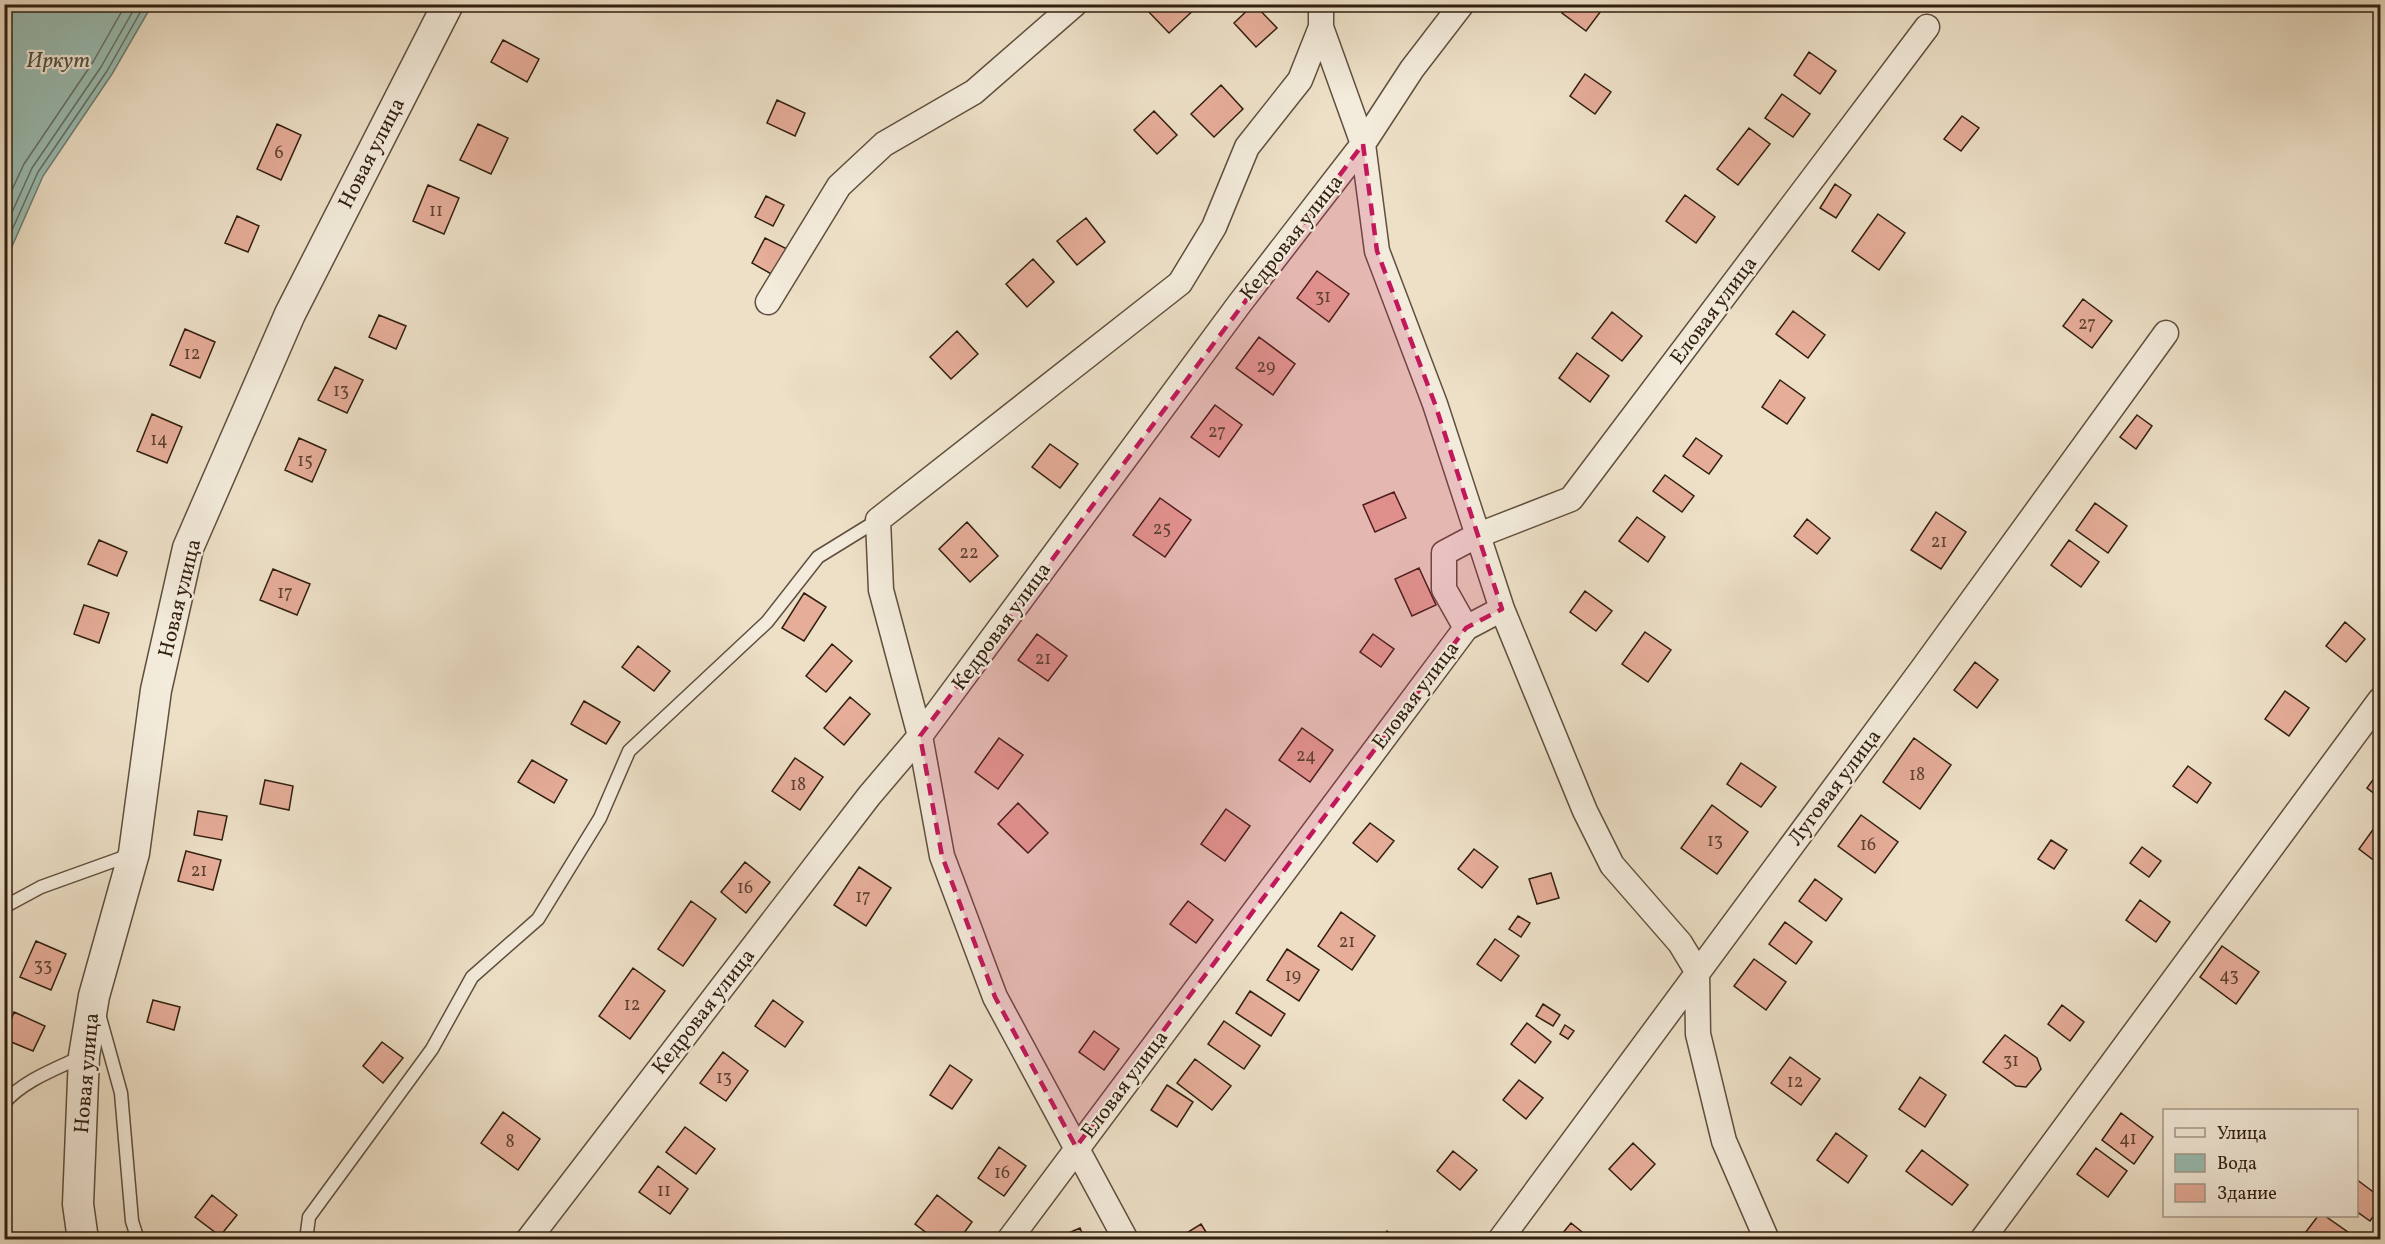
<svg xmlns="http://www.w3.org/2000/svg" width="2385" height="1244" viewBox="0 0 2385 1244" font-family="Vollkorn,serif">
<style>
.water{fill:#99bdb3;stroke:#6f7e72;stroke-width:1.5}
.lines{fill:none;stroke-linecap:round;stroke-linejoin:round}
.shore{stroke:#656e62;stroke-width:1.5}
.building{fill:#e6ad99;stroke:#311f10;stroke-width:1.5}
.service-casing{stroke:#604f3e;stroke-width:15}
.minor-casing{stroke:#604f3e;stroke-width:27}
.tertiary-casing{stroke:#604f3e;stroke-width:33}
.service{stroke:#f3ebdb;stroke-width:12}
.minor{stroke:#f3ebdb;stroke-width:24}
.tertiary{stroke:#f3ebdb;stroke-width:30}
.marked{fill:#c2185b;fill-opacity:0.2;stroke:#c2185b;stroke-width:4.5;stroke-dasharray:12 8;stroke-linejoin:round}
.labels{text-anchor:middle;stroke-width:4.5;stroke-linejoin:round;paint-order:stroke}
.number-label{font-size:18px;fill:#5e4232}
.street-label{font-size:21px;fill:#311f10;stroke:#f3ebdb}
.water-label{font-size:22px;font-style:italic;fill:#504e41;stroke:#f3ebdb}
</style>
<rect width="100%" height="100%" fill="#ede0c7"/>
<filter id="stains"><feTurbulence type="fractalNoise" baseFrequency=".00333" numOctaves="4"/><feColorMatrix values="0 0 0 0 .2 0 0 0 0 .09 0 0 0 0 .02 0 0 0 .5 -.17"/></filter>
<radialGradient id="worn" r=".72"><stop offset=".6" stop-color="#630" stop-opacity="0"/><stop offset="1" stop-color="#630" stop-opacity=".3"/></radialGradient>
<path class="water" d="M5,4L152,5L112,74L43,176L10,251L5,257Z"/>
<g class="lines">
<path class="shore" d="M4,207L24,164L93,62L126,4
M4,230L32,168L101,67L137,4
M4,248L38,172L107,71L145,4"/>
</g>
<path class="building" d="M1152,4H1199V5L1169,33L1147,10Z
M1254,4L1277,28L1256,47L1234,23Z
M1568,4H1591L1601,11L1586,31L1562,13Z
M503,40L539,59L527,82L491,62Z
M1809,52L1836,71L1820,94L1794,75Z
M1585,74L1611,92L1595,114L1570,96Z
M1221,85L1243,109L1214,137L1191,114Z
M1782,94L1810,114L1793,137L1765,118Z
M777,100L805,113L795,136L767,123Z
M1154,111L1177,135L1157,154L1134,130Z
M1962,116L1979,128L1961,151L1944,139Z
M277,124L301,135L281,180L257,169Z
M478,124L508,138L491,174L460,160Z
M1749,128L1770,144L1738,185L1717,169Z
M1835,184L1851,195L1836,218L1820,208Z
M428,185L459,198L444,234L413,221Z
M1685,195L1715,217L1696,243L1666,221Z
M766,196L784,205L773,226L755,217Z
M1878,214L1905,233L1879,270L1852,251Z
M237,216L259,226L248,252L225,243Z
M1086,218L1105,242L1077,265L1057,241Z
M765,238L787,249L773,275L752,263Z
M1033,259L1054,282L1027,307L1006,284Z
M1317,271L1349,294L1329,322L1297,298Z
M2083,299L2112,321L2092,348L2063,326Z
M1793,311L1825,335L1808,358L1776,334Z
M1612,312L1642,336L1622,361L1592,338Z
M379,315L406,326L396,349L369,337Z
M185,329L215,342L200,378L170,365Z
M957,331L978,354L951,379L930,357Z
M1259,337L1295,364L1273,395L1236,368Z
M1577,353L1609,376L1590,402L1559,378Z
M335,367L363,380L347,413L318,400Z
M1780,380L1805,398L1787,424L1762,407Z
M1215,405L1242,425L1219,457L1191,437Z
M152,414L182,427L167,463L137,451Z
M2137,415L2152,426L2136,449L2120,437Z
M299,438L326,450L312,482L285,470Z
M1696,438L1722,456L1709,474L1683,456Z
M1050,444L1078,464L1060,488L1032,467Z
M1665,475L1694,496L1682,512L1653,491Z
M1394,492L1406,518L1375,532L1363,505Z
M1160,498L1191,520L1165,557L1133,535Z
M2095,503L2127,526L2108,553L2076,530Z
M1936,512L1966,532L1941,569L1911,550Z
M1637,517L1665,537L1648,562L1619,541Z
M1807,519L1830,538L1817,554L1794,536Z
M967,522L998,556L970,582L939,549Z
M99,540L127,552L117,576L88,564Z
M2069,540L2099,562L2081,587L2051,565Z
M1419,568L1436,605L1412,616L1395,579Z
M273,569L310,584L297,615L260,600Z
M1585,591L1612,611L1596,631L1570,612Z
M804,593L826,607L804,641L782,628Z
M84,605L109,613L99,643L74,634Z
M2345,622L2365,639L2346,662L2326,646Z
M1645,632L1671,650L1648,682L1622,664Z
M1037,634L1067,656L1048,681L1018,660Z
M1373,634L1394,649L1381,667L1360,652Z
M832,644L852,661L826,692L806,676Z
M638,646L670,671L654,691L622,667Z
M1975,662L1998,680L1977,708L1954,690Z
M2285,691L2309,708L2289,736L2265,719Z
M850,697L870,714L844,745L824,728Z
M584,701L620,722L606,744L571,724Z
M1302,728L1333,750L1310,782L1279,760Z
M999,738L1023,755L998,789L975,772Z
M1914,738L1951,765L1920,809L1883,782Z
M795,758L823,777L800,810L772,791Z
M532,760L567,780L554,803L518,782Z
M1741,763L1776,787L1761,807L1727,784Z
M2188,766L2211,783L2197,803L2173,786Z
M2380,770V798L2367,788Z
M265,780L293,786L289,810L260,804Z
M1018,803L1048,833L1028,853L998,824Z
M1712,805L1748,832L1717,874L1681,848Z
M1226,809L1250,826L1225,861L1201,844Z
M198,811L227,816L222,840L194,835Z
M1861,815L1898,842L1875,873L1838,846Z
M1370,823L1394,841L1377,862L1353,843Z
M2377,824L2380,826V865L2359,849Z
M2051,840L2067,850L2054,869L2038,859Z
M2142,847L2161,861L2149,877L2130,863Z
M1474,849L1498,867L1482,888L1458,869Z
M186,851L221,860L213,890L178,881Z
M745,862L770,882L746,913L721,892Z
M859,867L891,888L866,926L834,905Z
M1551,873L1559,898L1537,904L1529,879Z
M1815,879L1842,899L1826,921L1799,901Z
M2140,900L2170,922L2156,942L2126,920Z
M691,901L716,919L683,966L658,949Z
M1188,901L1213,920L1196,943L1170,924Z
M1341,912L1375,936L1352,970L1318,946Z
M1518,916L1530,923L1521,937L1509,929Z
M1785,922L1812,942L1796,964L1769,944Z
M1495,939L1519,956L1501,981L1477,964Z
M36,941L66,954L51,990L20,977Z
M2222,946L2259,972L2236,1004L2200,977Z
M1287,949L1319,970L1299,1001L1267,980Z
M1754,959L1786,982L1766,1010L1734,986Z
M633,968L665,991L630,1039L599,1016Z
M1250,991L1285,1014L1271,1036L1236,1013Z
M153,1000L180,1007L174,1030L147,1022Z
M773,1000L803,1022L785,1047L755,1026Z
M1543,1004L1560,1015L1553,1026L1536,1016Z
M2062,1005L2084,1022L2070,1041L2048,1024Z
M14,1012L45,1026L33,1051L4,1039Z
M1224,1021L1260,1046L1244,1069L1208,1044Z
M1527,1023L1551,1042L1535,1063L1511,1044Z
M1565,1025L1574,1031L1568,1039L1560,1034Z
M1094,1031L1119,1049L1104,1070L1079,1052Z
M2005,1035L2037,1058L2041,1069L2026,1087L2016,1086L1983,1062Z
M382,1042L403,1058L383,1083L363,1066Z
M723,1052L748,1071L726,1101L700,1083Z
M1790,1057L1820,1079L1801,1105L1771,1083Z
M1195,1059L1231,1086L1212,1110L1177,1083Z
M950,1065L972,1080L952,1109L930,1095Z
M1920,1077L1946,1095L1925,1127L1899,1109Z
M1519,1080L1543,1098L1526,1119L1503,1100Z
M1167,1085L1193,1102L1177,1127L1151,1110Z
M503,1112L540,1139L518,1170L481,1143Z
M2121,1113L2153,1137L2134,1164L2102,1140Z
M685,1127L715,1149L696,1174L666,1152Z
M1836,1133L1867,1156L1848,1183L1817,1160Z
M1633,1143L1655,1164L1631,1190L1609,1169Z
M999,1147L1026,1166L1004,1196L978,1178Z
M2096,1148L2127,1171L2108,1197L2077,1174Z
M1922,1150L1968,1185L1952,1205L1906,1171Z
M1453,1151L1477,1170L1460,1190L1437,1171Z
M658,1166L688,1189L670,1214L639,1192Z
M2356,1179L2380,1197V1207L2370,1221L2356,1211Z
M212,1195L237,1215L220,1236L195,1217Z
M937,1195L972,1222L959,1240H936L915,1224Z
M2318,1216H2325L2355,1237L2314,1240L2305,1233Z
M1571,1223L1592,1240H1557Z
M1201,1224L1211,1240H1181L1180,1237Z
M1080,1228L1085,1240H1052Z
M1387,1231L1399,1240H1381Z
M49,1235L50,1240H11V1239Z"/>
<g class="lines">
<g class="service-casing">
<path id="service" d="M4,907L41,887L130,855
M99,1014L121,1093L132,1221L138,1240
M4,1103C24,1080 56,1069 83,1056
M306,1240L309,1217L432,1049L472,977L538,919L600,818L629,751L767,622L818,557L878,520"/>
</g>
<g class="minor-casing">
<path id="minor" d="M1321,27L1363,144L1377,251L1435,404L1502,609L1585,811L1612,865L1680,943L1697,971L1698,1034L1724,1141L1767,1240
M768,302L839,186L884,144L974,92L1075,4
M1466,628L1502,609
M528,1240L869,796L920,736L1240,303L1363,144L1412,69L1462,4
M1009,1240L1466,628L1444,589V553L1476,536L1571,499L1927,27
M1126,1240L995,997L942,856L920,736L881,590L878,520L1180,283L1214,227L1247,147L1300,80L1321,27V4
M1500,1240L1923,668L2166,333
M1982,1240L2380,700"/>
</g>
<g class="tertiary-casing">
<path id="tertiary" d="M83,1240L78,1204L84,1056L94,996L134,853L156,690L188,548L290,314L448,4"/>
</g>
<use href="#service" class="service"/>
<use href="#minor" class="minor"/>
<use href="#tertiary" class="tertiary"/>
</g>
<path class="marked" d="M1363,144L1377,251L1435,404L1502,609L1466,628L1076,1147L995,997L942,856L920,736Z"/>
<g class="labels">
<g class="number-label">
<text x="279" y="158">6</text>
<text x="436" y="216">11</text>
<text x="1323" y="302">31</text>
<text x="2087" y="329">27</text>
<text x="192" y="359">12</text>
<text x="1266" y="372">29</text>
<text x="341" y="396">13</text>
<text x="1217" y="437">27</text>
<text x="159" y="445">14</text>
<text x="305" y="466">15</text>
<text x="1162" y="534">25</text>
<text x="1939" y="547">21</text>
<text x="969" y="558">22</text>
<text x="285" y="598">17</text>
<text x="1043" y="664">21</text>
<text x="1306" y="761">24</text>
<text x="1917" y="780">18</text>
<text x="798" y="790">18</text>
<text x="1715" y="846">13</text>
<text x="1868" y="850">16</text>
<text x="199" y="876">21</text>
<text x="745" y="893">16</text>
<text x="863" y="902">17</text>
<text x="1347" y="947">21</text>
<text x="43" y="971">33</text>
<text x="1293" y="981">19</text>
<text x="2229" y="981">43</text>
<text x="632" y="1010">12</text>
<text x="2011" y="1066">31</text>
<text x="724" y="1083">13</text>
<text x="1795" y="1087">12</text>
<text x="2128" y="1144">41</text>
<text x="510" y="1147">8</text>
<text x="1002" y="1178">16</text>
<text x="664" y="1196">11</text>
</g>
<g class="street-label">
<text transform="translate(371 153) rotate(-63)" y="7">Новая улица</text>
<text transform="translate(1291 237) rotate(-52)" y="7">Кедровая улица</text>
<text transform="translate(1713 310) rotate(-53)" y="7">Еловая улица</text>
<text transform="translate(179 598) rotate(-76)" y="7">Новая улица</text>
<text transform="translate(1001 626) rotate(-54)" y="7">Кедровая улица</text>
<text transform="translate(1415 695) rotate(-53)" y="7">Еловая улица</text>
<text transform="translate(1834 787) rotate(-53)" y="7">Луговая улица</text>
<text transform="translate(703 1011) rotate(-52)" y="7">Кедровая улица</text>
<text transform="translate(86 1073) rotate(-85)" y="7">Новая улица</text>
<text transform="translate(1124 1084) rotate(-53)" y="7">Еловая улица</text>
</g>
<g class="water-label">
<text x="58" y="67">Иркут</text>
</g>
</g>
<rect width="2385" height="1244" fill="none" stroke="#ede0c7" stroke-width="24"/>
<rect x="6" y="6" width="2373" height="1232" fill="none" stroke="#311f10" stroke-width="3"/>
<rect x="12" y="12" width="2361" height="1220" fill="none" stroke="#311f10" stroke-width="1.5"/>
<rect x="2163" y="1109" width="195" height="108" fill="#f3ebdb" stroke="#a5998a" stroke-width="1.5"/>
<rect x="2175" y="1128" width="30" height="9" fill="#f3ebdb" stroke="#a5998a" stroke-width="1.5"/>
<text x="2217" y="1139" font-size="18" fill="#311f10">Улица</text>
<rect x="2175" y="1154" width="30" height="18" fill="#99bdb3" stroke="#a5998a" stroke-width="1.5"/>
<text x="2217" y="1169" font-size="18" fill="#311f10">Вода</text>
<rect x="2175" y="1184" width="30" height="18" fill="#e6ad99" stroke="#a5998a" stroke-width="1.5"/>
<text x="2217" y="1199" font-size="18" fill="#311f10">Здание</text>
<rect width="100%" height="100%" filter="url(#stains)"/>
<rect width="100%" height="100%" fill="url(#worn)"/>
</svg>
